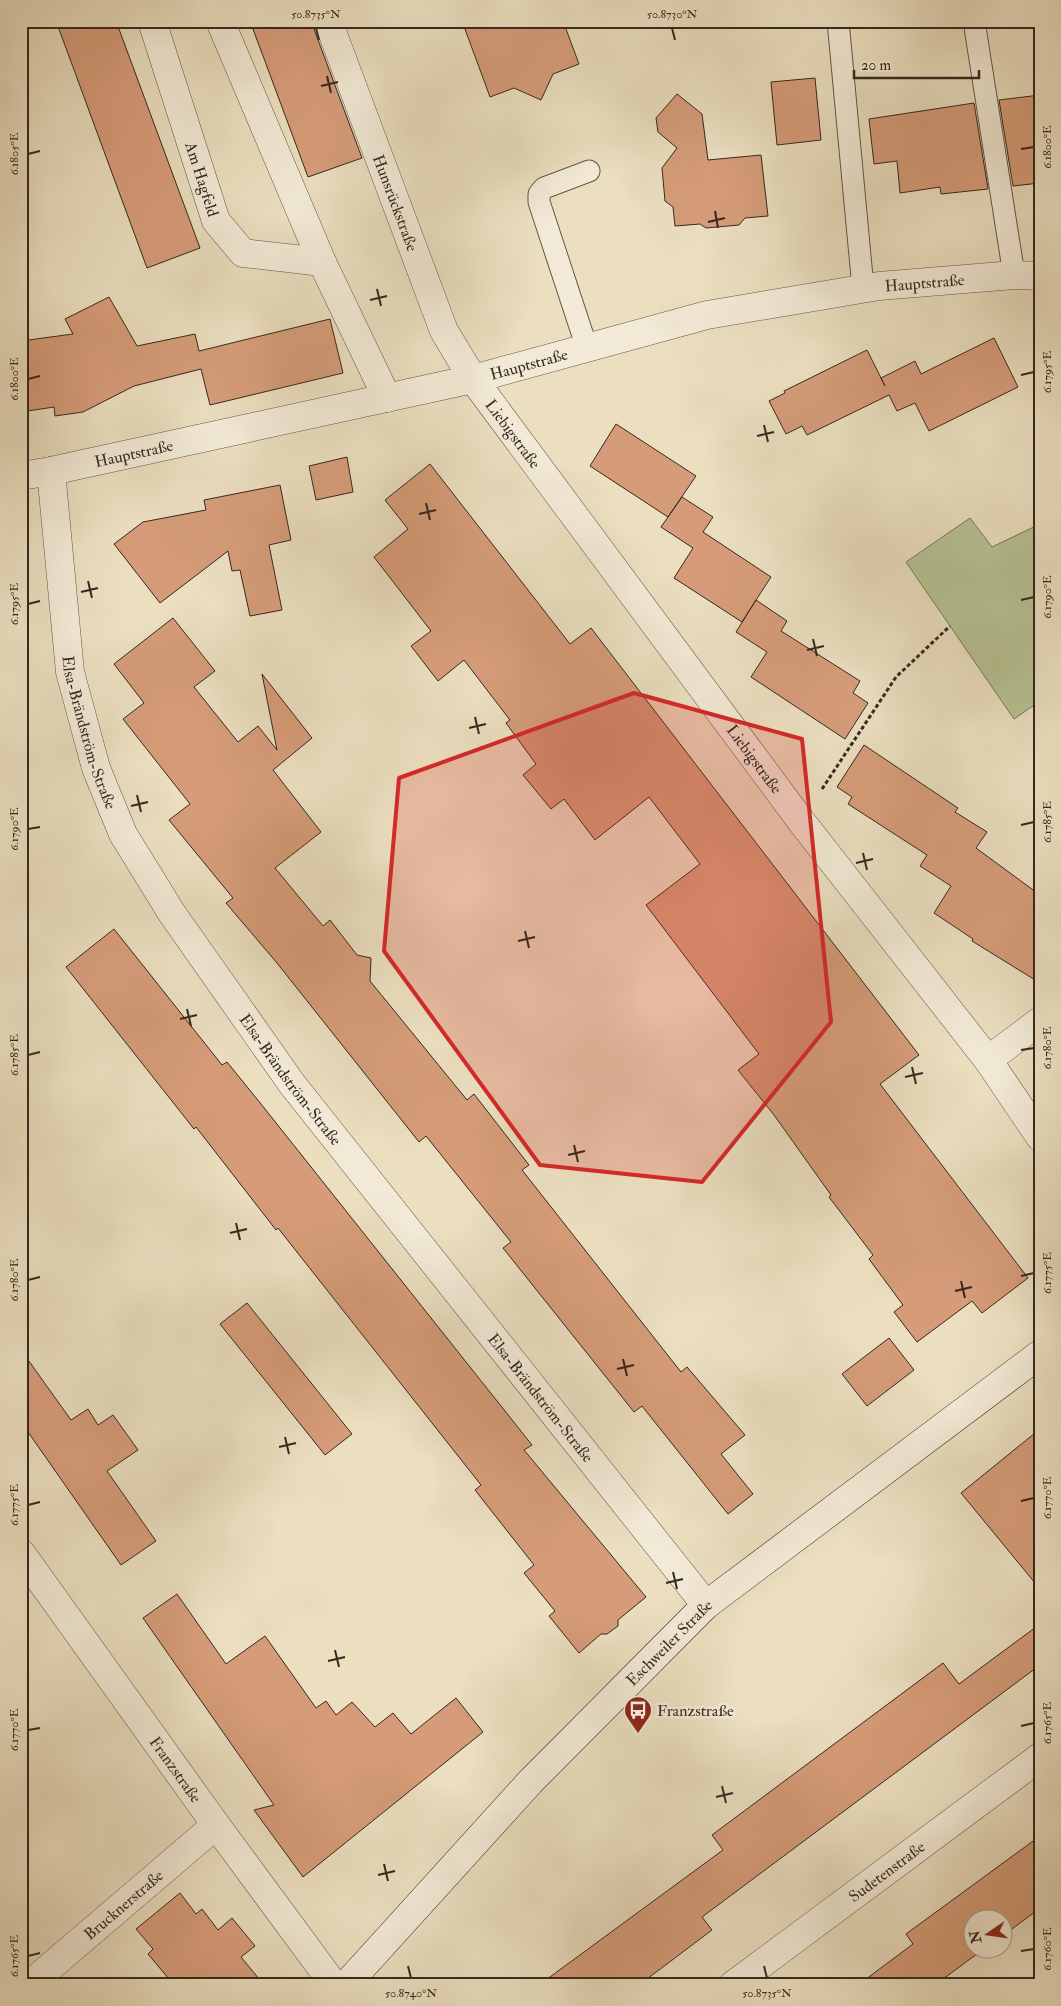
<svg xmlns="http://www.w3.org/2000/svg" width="1061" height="2006" viewBox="0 0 1061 2006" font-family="'IM FELL Double Pica',serif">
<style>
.green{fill:#b6c293;stroke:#767559}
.building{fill:#d69c79;stroke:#35281f}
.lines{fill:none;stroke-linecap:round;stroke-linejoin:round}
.lane-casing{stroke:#625647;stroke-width:23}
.street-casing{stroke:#625647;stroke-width:29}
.secondary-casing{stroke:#35281f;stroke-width:29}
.path{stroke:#35281f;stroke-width:3;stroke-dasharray:4 2.5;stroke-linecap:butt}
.lane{stroke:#f2ead6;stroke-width:21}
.street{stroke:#f2ead6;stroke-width:28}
.secondary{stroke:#f2ead6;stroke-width:28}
.marked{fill:#d62828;fill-opacity:0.2;stroke:#d62828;stroke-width:4;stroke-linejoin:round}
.ticks{fill:none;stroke:#35281f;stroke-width:2}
.labels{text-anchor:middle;stroke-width:5;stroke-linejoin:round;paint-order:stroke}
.street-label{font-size:16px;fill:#35281f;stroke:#f2ead6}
.poi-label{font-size:16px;fill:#35281f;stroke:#f2ead6;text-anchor:start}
.neatline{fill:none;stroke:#35281f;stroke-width:2}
.ticks-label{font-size:12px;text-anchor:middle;fill:#35281f}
</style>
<rect width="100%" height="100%" fill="#ebdfc0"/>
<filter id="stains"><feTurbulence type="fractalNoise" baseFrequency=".004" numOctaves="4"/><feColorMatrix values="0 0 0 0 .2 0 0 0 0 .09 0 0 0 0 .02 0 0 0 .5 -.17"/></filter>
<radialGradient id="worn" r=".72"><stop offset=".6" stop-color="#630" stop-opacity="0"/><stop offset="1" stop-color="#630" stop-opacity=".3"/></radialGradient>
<path class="green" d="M970,518L992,547L1040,524V701L1014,719L906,562Z"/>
<path class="building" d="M56,21H116L200,248L147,268Z
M250,21H311L362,158L308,177Z
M462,21H563L579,64L553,74L541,100L514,88L490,97Z
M815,78L821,140L777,145L771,82Z
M677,94L702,114L708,160L761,155L768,216L745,218L739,225L706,228L700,224L675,226L673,207L665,201L662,168L677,148L658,132L656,118Z
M1040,95V183L1013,186L999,100Z
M974,103L988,189L941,194L940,187L900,193L897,161L874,164L869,119Z
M109,297L137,346L195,334L199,351L330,319L343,373L210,405L201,369L134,386L83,412L55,416L54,407L21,412V341L73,334L65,319Z
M994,338L1018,387L929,431L915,403L897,411L889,395L807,435L802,426L786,434L769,401L785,393L784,391L867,350L885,386L881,378L915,361L921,374Z
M616,424L696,476L668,517L590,466Z
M347,457L353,492L316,500L309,466Z
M430,464L570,644L591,628L919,1055L880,1084L1028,1278L982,1313L972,1301L917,1342L894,1312L903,1305L869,1259L873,1255L829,1197L831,1195L774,1115L738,1070L759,1054L646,905L700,864L649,797L595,840L564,799L551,809L523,775L536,764L506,723L510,720L464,660L438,681L411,646L431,631L374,557L408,529L385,500Z
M280,485L291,540L269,545L282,610L250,616L240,570L232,571L228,551L160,603L114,544L143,522L206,510L204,500Z
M682,497L713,517L703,532L771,577L756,600L787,621L781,631L860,681L853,693L868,703L845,739L751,677L767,652L736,632L756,600L742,622L674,578L693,548L661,527Z
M173,618L215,671L194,687L238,742L258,726L277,750L262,674L312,738L273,770L321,832L275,868L323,926L330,920L357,955L371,958L370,981L467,1100L474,1094L529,1165L522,1170L681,1372L687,1367L745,1435L721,1454L753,1494L728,1514L642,1406L634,1412L503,1248L511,1242L426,1136L419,1142L277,963L226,903L233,898L169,820L190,804L123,719L144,703L114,664Z
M864,745L958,808L955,812L987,832L976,848L1040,895V983L972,941L973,939L934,913L951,886L920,866L927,855L848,804L852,797L837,787Z
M114,929L222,1065L227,1062L261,1104L532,1445L524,1450L646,1597L618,1620V1626L607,1634H601L579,1653L549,1616L555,1611L524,1573L534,1565L475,1490L481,1485L278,1228L276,1230L196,1127L194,1129L66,967Z
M247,1303L352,1434L325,1455L220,1324Z
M889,1338L914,1370L867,1406L842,1374Z
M21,1350L71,1420L88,1409L98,1425L113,1415L138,1450L107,1471L156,1541L121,1565L21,1422Z
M1040,1429V1589L961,1493Z
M177,1594L226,1664L265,1636L316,1708L326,1701L336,1715L352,1702L375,1727L393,1713L411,1734L456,1698L483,1732L303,1877L254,1810L274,1805L143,1618Z
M1040,1624V1665L702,1917L712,1930L639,1985H539L723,1850L712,1835L943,1663L959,1684Z
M1040,1836V1908L1004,1935V1918H974V1948H985L935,1985H858L913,1944L906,1934Z
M180,1893L196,1914L202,1909L218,1930L232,1918L255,1946L241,1957L264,1985H174L148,1954L153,1949L136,1929Z"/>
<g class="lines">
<g class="lane-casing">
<path id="lane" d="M838,21L863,288
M974,21L1014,275
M587,348L539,202V194L544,188L589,171"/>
</g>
<g class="street-casing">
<g id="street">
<path id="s1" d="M152,21L216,221L243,253L322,262"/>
<path d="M220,21L322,262L387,398"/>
<path id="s2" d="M328,21L444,331L473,379L801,821L988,1060L1040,1137"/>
<path id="s3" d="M51,471L70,672L96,768L123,834L171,912L292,1084L706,1605"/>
<path id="s4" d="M21,476L51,471L473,379L707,315L879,286L1014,275L1040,276"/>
<path d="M988,1060L1040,1021"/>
<path id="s5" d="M21,1553L216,1825L334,1985"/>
<path id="s6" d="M29,1985L216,1825"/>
<path id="s7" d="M733,1985L1040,1757"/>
</g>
</g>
<g class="secondary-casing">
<g id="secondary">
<path id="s8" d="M346,1985L531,1781L706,1605L1040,1354"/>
</g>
</g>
<path class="path" d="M822,789L896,677L950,626"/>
<use href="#lane" class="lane"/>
<use href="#street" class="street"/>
<use href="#secondary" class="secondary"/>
</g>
<path class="marked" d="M634,693L802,739L831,1022L702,1182L540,1165L384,951L399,778Z"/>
<path class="ticks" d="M316,28L319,40M672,28L675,40M327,76L331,93M321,86L338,82M1021,149L1034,147M28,154L40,151M715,211L718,228M708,222L725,218M377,289L381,306M370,300L387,296M1021,375L1034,372M28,379L40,376M764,425L768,442M757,436L774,432M426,503L430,520M419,514L436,510M88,581L92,598M81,592L98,588M1021,600L1034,597M28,604L40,601M813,639L817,656M807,650L824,646M475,717L479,734M469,728L486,724M137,795L141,812M131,806L148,802M1021,825L1034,822M28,829L40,827M863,853L867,870M856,863L873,859M525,931L529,948M518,941L535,937M187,1009L191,1026M180,1019L197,1015M1021,1050L1034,1048M28,1055L40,1052M912,1067L916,1084M905,1077L923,1073M574,1145L578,1162M568,1155L585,1151M236,1223L240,1240M230,1233L247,1229M1021,1276L1034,1273M28,1280L40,1277M961,1281L965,1298M955,1291L972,1287M623,1359L627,1376M617,1369L634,1365M285,1437L289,1454M279,1447L296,1443M1021,1501L1034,1498M28,1505L40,1502M673,1572L677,1589M666,1583L683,1579M335,1650L339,1667M328,1661L345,1657M1021,1726L1034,1723M28,1730L40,1728M722,1786L726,1803M716,1797L733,1793M384,1864L388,1881M378,1875L395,1871M1021,1951L1034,1949M28,1956L40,1953M408,1966L411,1978M764,1966L767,1978"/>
<defs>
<g id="bus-pin" transform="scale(1.4375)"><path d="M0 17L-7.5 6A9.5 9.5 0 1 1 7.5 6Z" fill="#8f2418" stroke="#f2ead6"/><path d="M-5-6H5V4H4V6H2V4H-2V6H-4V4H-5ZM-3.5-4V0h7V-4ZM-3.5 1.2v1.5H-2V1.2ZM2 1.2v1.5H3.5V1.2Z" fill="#fff"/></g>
</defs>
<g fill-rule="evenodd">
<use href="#bus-pin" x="638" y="1710"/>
</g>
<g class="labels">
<g class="street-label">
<text dy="6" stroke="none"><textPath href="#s1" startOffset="166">Am Hagfeld</textPath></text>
<text dy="6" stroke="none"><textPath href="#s2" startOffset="194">Hunsrückstraße</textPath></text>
<text dy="6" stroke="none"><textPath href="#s4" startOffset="925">Hauptstraße</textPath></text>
<text dy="6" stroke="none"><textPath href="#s4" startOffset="520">Hauptstraße</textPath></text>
<text dy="6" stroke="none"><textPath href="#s2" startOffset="455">Liebigstraße</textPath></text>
<text dy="6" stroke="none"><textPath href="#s4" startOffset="115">Hauptstraße</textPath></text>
<text dy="6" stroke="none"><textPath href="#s3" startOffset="265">Elsa-Brändström-Straße</textPath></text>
<text dy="6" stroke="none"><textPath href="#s2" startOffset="860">Liebigstraße</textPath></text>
<text dy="6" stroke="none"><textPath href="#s3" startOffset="670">Elsa-Brändström-Straße</textPath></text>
<text dy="6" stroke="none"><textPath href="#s3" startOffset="1075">Elsa-Brändström-Straße</textPath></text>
<text dy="6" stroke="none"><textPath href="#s8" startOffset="471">Eschweiler Straße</textPath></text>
<text dy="6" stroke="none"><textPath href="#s5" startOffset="266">Franzstraße</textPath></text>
<text dy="6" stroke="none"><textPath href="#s7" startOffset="191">Sudetenstraße</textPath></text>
<text dy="6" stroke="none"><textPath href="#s6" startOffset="124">Brucknerstraße</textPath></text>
</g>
<g class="poi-label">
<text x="657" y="1716">Franzstraße</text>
</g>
</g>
<rect width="1061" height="2006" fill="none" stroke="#ebdfc0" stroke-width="55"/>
<g transform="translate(988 1934) rotate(257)"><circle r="24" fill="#f2ead6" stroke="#a69c8d"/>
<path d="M0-4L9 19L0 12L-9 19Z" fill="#8f2418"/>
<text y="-8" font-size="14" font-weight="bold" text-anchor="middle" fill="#35281f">N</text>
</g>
<path d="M854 70v8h125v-8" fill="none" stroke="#35281f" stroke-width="2.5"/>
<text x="861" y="70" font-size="15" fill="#35281f" stroke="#f2ead6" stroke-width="4" paint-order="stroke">20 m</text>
<rect x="28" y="28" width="1006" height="1950" class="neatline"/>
<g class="ticks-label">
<text x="316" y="18">50.8735°N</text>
<text x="672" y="18">50.8730°N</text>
<text transform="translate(1047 147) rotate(-90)" y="4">6.1800°E</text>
<text transform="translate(14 154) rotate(-90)" y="4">6.1805°E</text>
<text transform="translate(1047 372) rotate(-90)" y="4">6.1795°E</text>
<text transform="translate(14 379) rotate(-90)" y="4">6.1800°E</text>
<text transform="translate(1047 597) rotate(-90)" y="4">6.1790°E</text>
<text transform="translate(14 604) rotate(-90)" y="4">6.1795°E</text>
<text transform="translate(1047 822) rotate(-90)" y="4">6.1785°E</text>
<text transform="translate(14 829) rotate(-90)" y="4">6.1790°E</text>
<text transform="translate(1047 1048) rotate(-90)" y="4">6.1780°E</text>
<text transform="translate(14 1055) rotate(-90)" y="4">6.1785°E</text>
<text transform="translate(1047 1273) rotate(-90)" y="4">6.1775°E</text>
<text transform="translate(14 1280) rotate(-90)" y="4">6.1780°E</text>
<text transform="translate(1047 1498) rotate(-90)" y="4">6.1770°E</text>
<text transform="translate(14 1505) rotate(-90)" y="4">6.1775°E</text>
<text transform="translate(1047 1723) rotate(-90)" y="4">6.1765°E</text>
<text transform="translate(14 1730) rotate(-90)" y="4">6.1770°E</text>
<text transform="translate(1047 1949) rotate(-90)" y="4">6.1760°E</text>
<text transform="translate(14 1956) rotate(-90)" y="4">6.1765°E</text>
<text x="411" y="1997">50.8740°N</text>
<text x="767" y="1997">50.8735°N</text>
</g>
<rect width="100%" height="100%" filter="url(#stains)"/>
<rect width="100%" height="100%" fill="url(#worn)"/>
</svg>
